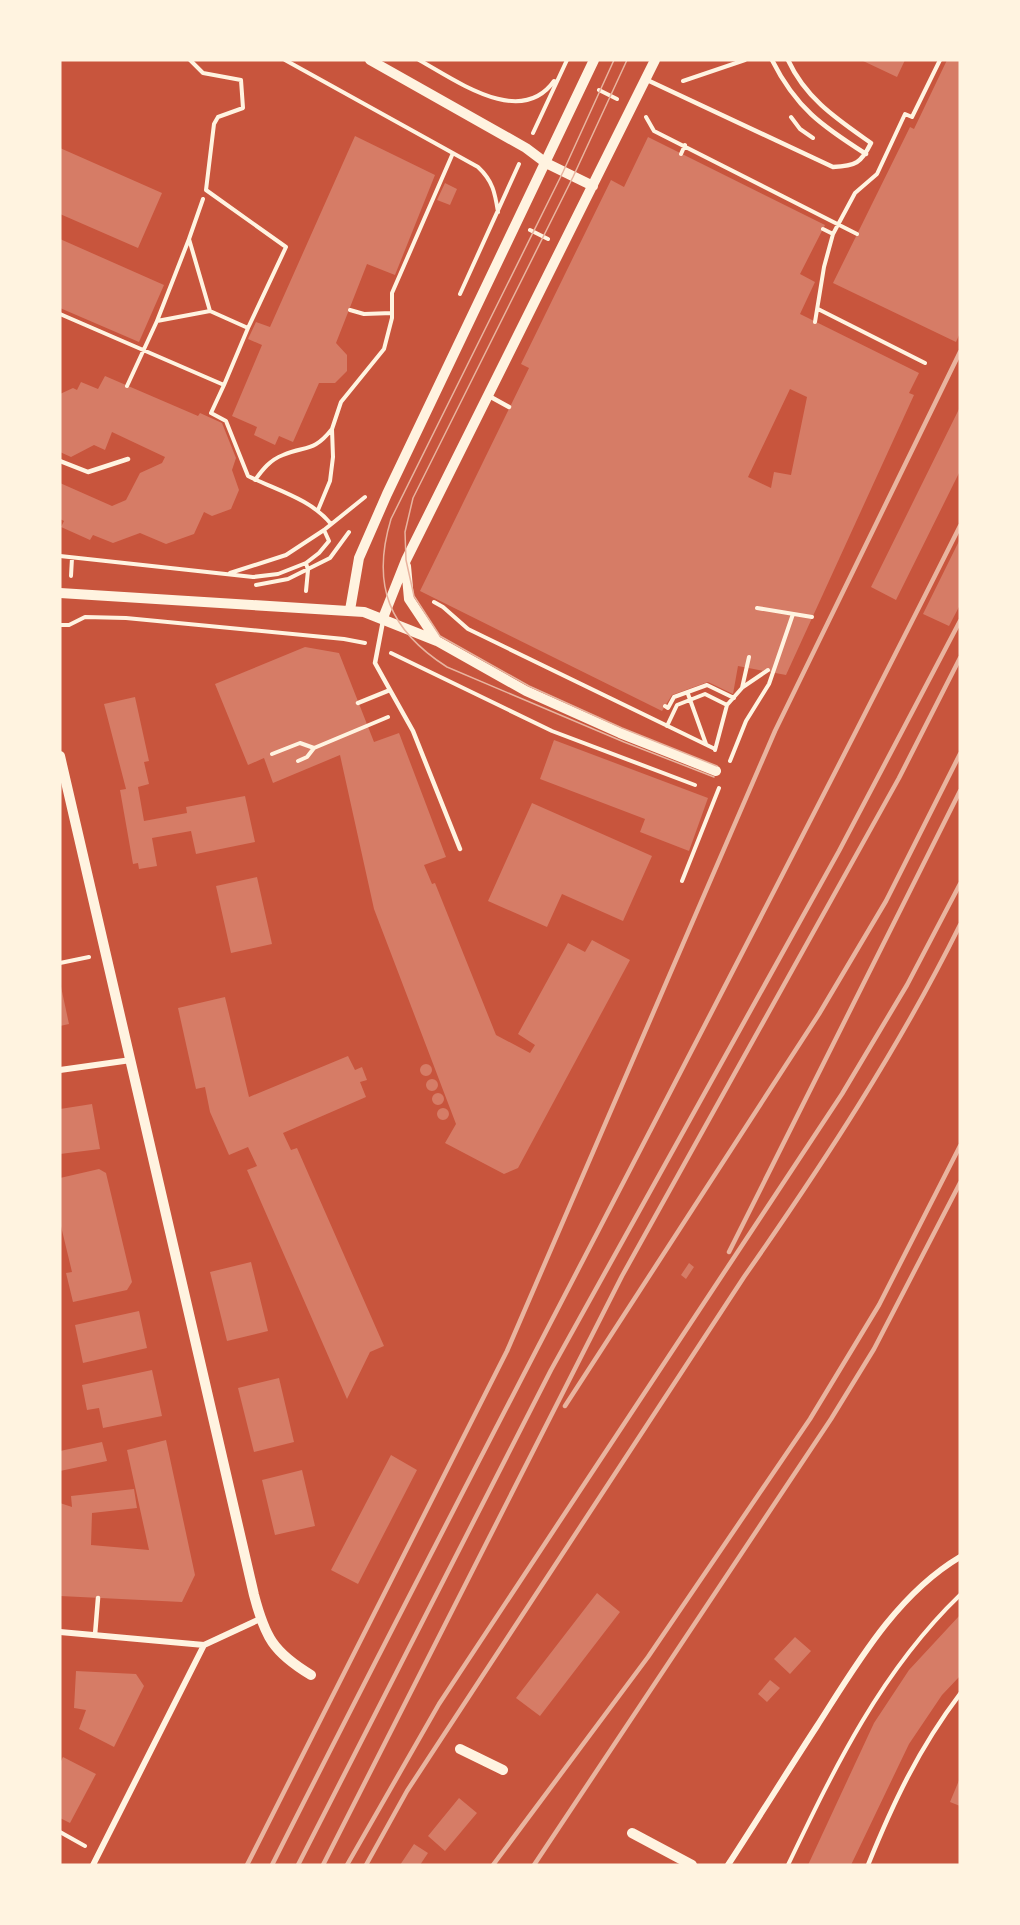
<svg xmlns="http://www.w3.org/2000/svg" width="1020" height="1925" viewBox="0 0 1020 1925" font-family="'Exo 2',sans-serif">
<style>
.building{fill:#d67c66;fill-rule:evenodd}
.lines{fill:none;stroke-linecap:round;stroke-linejoin:round}
.path{stroke:#fff3e0;stroke-width:4}
.service{stroke:#fff3e0;stroke-width:4.5}
.minor{stroke:#fff3e0;stroke-width:6}
.tertiary{stroke:#fff3e0;stroke-width:10}
.tram{stroke:#e9b49f;stroke-width:1.5}
.rail{stroke:#e9b49f;stroke-width:4.5}
</style>
<rect width="100%" height="100%" fill="#c8553d"/>
<path class="building" d="M861,60H905L897,77Z
M947,60H960V333L956,342L833,283L910,127L914,129Z
M355,136L435,175L395,275L367,264L336,343L347,355V371L335,383H319L293,442L279,436L275,445L254,435L257,427L232,416L262,345L248,339L256,322L270,327Z
M648,137L825,225L800,274L815,282L800,314L919,373L909,393L914,395L786,675L738,666L733,694L708,682L672,695L662,711L420,591L529,368L521,364L611,180L624,187ZM790,389L807,397L791,475L774,472L771,488L748,477Z
M60,148L162,193L138,248L60,214Z
M445,183L457,189L450,205L437,200Z
M60,239L164,285L139,342L60,308Z
M105,376L198,416L200,413L222,423L236,458L232,470L239,490L231,509L212,516L204,512L194,534L166,544L140,533L113,543L93,535L90,540L61,527L64,521L60,519V483L112,506L126,500L140,473L162,463L165,457L112,432L105,450L94,445L71,457L60,452V394L73,388L77,390L81,382L98,389Z
M960,407V471L896,600L871,587Z
M960,539V605L949,626L923,614Z
M305,647L339,653L374,742L399,733L446,857L424,865L432,884L435,883L496,1035L530,1053L535,1045L518,1034L568,943L585,952L592,940L630,960L518,1168L504,1174L445,1143L456,1124L374,909L340,755L273,783L264,758L248,765L215,684Z
M135,697L149,761L144,762L149,784L138,787L144,821L187,813L186,807L245,796L255,842L196,854L191,831L152,838L157,866L139,869L138,863L133,864L120,790L126,789L104,704Z
M554,740L708,798L689,851L640,832L645,819L540,779Z
M532,803L652,856L623,921L562,894L547,927L488,901Z
M257,877L272,944L231,953L216,886Z
M60,982L69,1024L60,1026Z
M225,997L249,1097L348,1056L355,1070L362,1067L367,1080L360,1082L366,1097L283,1133L291,1150L297,1148L384,1346L370,1352L347,1399L247,1170L257,1166L248,1147L229,1155L210,1112L205,1087L196,1089L178,1008Z
M420 1070a6 6 0 1 1 12 0a6 6 0 1 1-12 0Z
M426 1085a6 6 0 1 1 12 0a6 6 0 1 1-12 0Z
M432 1099a6 6 0 1 1 12 0a6 6 0 1 1-12 0Z
M92,1104L100,1149L60,1154V1109Z
M437 1114a6 6 0 1 1 12 0a6 6 0 1 1-12 0Z
M99,1169L106,1173L132,1282L127,1290L73,1302L66,1273L72,1272L60,1222V1178Z
M251,1262L268,1331L227,1341L210,1272Z
M689,1263L694,1267L686,1279L681,1275Z
M139,1311L147,1348L83,1363L75,1325Z
M152,1370L162,1416L103,1428L99,1408L87,1410L82,1385Z
M279,1378L294,1442L254,1452L238,1388Z
M166,1440L195,1575L182,1602L60,1596V1503L72,1507L71,1496L134,1489L137,1508L92,1513L91,1545L149,1550L127,1450Z
M102,1442L107,1461L60,1471V1451Z
M391,1455L417,1470L358,1584L331,1570Z
M302,1470L315,1526L275,1535L262,1480Z
M597,1593L620,1612L540,1716L516,1698Z
M960,1615V1676L942,1695L909,1744L851,1865H808L874,1723L909,1670Z
M795,1637L811,1651L790,1674L774,1659Z
M76,1671L136,1674L144,1686L114,1747L79,1729L86,1710L74,1708Z
M770,1680L780,1688L767,1702L758,1694Z
M63,1757L96,1774L70,1823L60,1818V1763Z
M960,1778V1806L950,1802Z
M459,1798L477,1813L445,1851L428,1836Z
M414,1844L428,1853L420,1865H400Z"/>
<g class="lines">
<path class="path" d="M190,60L203,73L241,80L243,108L218,117L214,124L206,190L286,247L248,328
M285,60L478,167C493,181 495,193 498,212
M419,60C457,81 521,128 554,81
M683,81L745,60
M599,90L617,99
M646,117L654,131L857,234
M791,117L800,129L813,138
M533,133L567,60
M681,154L685,145
M203,199L189,239L210,311
M823,229L833,234
M530,230L548,239
M460,294L519,164
M818,309L925,363
M350,310L364,314L392,313
M60,314L224,385L211,413L226,421L248,476C276,490 311,499 331,524
M157,321L189,239
M815,322L824,267L833,234L855,193L877,174L905,114L912,117L940,60
M127,386L157,321L210,311L248,328L224,385
M255,480C263,469 270,460 283,455C306,445 313,453 332,429
M318,510L330,481L333,457L332,429L341,402L384,349L392,318V293L453,153
M60,556L253,577L278,574L306,563
M230,573L286,555L324,530L365,497
M71,576L72,558
M256,585L288,579L330,558L349,532
M306,591L308,570L306,563L319,553L329,541L324,530
M434,602L443,607L468,629L713,748
M757,608L812,617
M60,625H69L85,617L126,618L344,639L365,643
M391,653L552,731L695,785
M743,687L768,670
M688,694L706,744
M665,706L668,708L674,697L707,685L734,698
M667,726L677,705L705,694L727,705
M715,750L727,705L742,688L749,657
M272,754L300,743L314,748L388,717
M298,761L307,757L314,748
M730,761L746,721L769,684L793,614
M682,881L719,788
M60,963L89,957
M60,1832L85,1846
M788,1865C835,1767 881,1671 960,1595"/>
<path class="service" d="M772,60C796,108 822,126 866,154
M645,79L833,167C856,166 861,163 871,143C837,119 806,99 788,60
M489,396L509,407
M60,461L88,472L128,459
M390,690L413,731L460,849
M358,703L390,690L375,663L383,621
M95,1635L98,1598
M868,1865C893,1803 919,1748 960,1694"/>
<path class="minor" d="M60,1070L131,1060
M60,1632L204,1645
M93,1865L204,1645L260,1619
M728,1865C758,1819 787,1772 817,1726C856,1665 896,1595 960,1557"/>
<path class="tertiary" d="M370,60L526,148L546,163L593,186
M406,566L409,599L435,638
M60,593L364,612L437,641L526,691L620,733L716,771
M350,610L359,558L387,494L594,60
M383,618L406,560L655,60
M60,756L254,1595C265,1637 273,1652 311,1675
M460,1749L503,1770
M632,1833L692,1865"/>
<path class="tram" d="M614,60L563,172L391,519C371,585 389,630 447,667L624,742L714,777
M627,60L573,177L413,498L405,532L406,560L414,596L440,636L529,686L622,728L717,766"/>
<path class="rail" d="M729,1252L960,791
M565,1406L819,1014L886,901L960,754
M247,1865L507,1351L775,731L960,352
M272,1865C498,1417 735,975 960,526
M298,1865L551,1370L839,851L960,621
M323,1865L622,1276L899,778L960,658
M347,1865L439,1704L842,1094L907,985L960,884
M366,1865L407,1791L744,1277C823,1164 899,1048 960,925
M493,1865L648,1657L810,1419L879,1305L960,1146
M534,1865L831,1419L874,1349L960,1183"/>
</g>
<rect width="1020" height="1925" fill="none" stroke="#fff3e0" stroke-width="123"/>
</svg>
